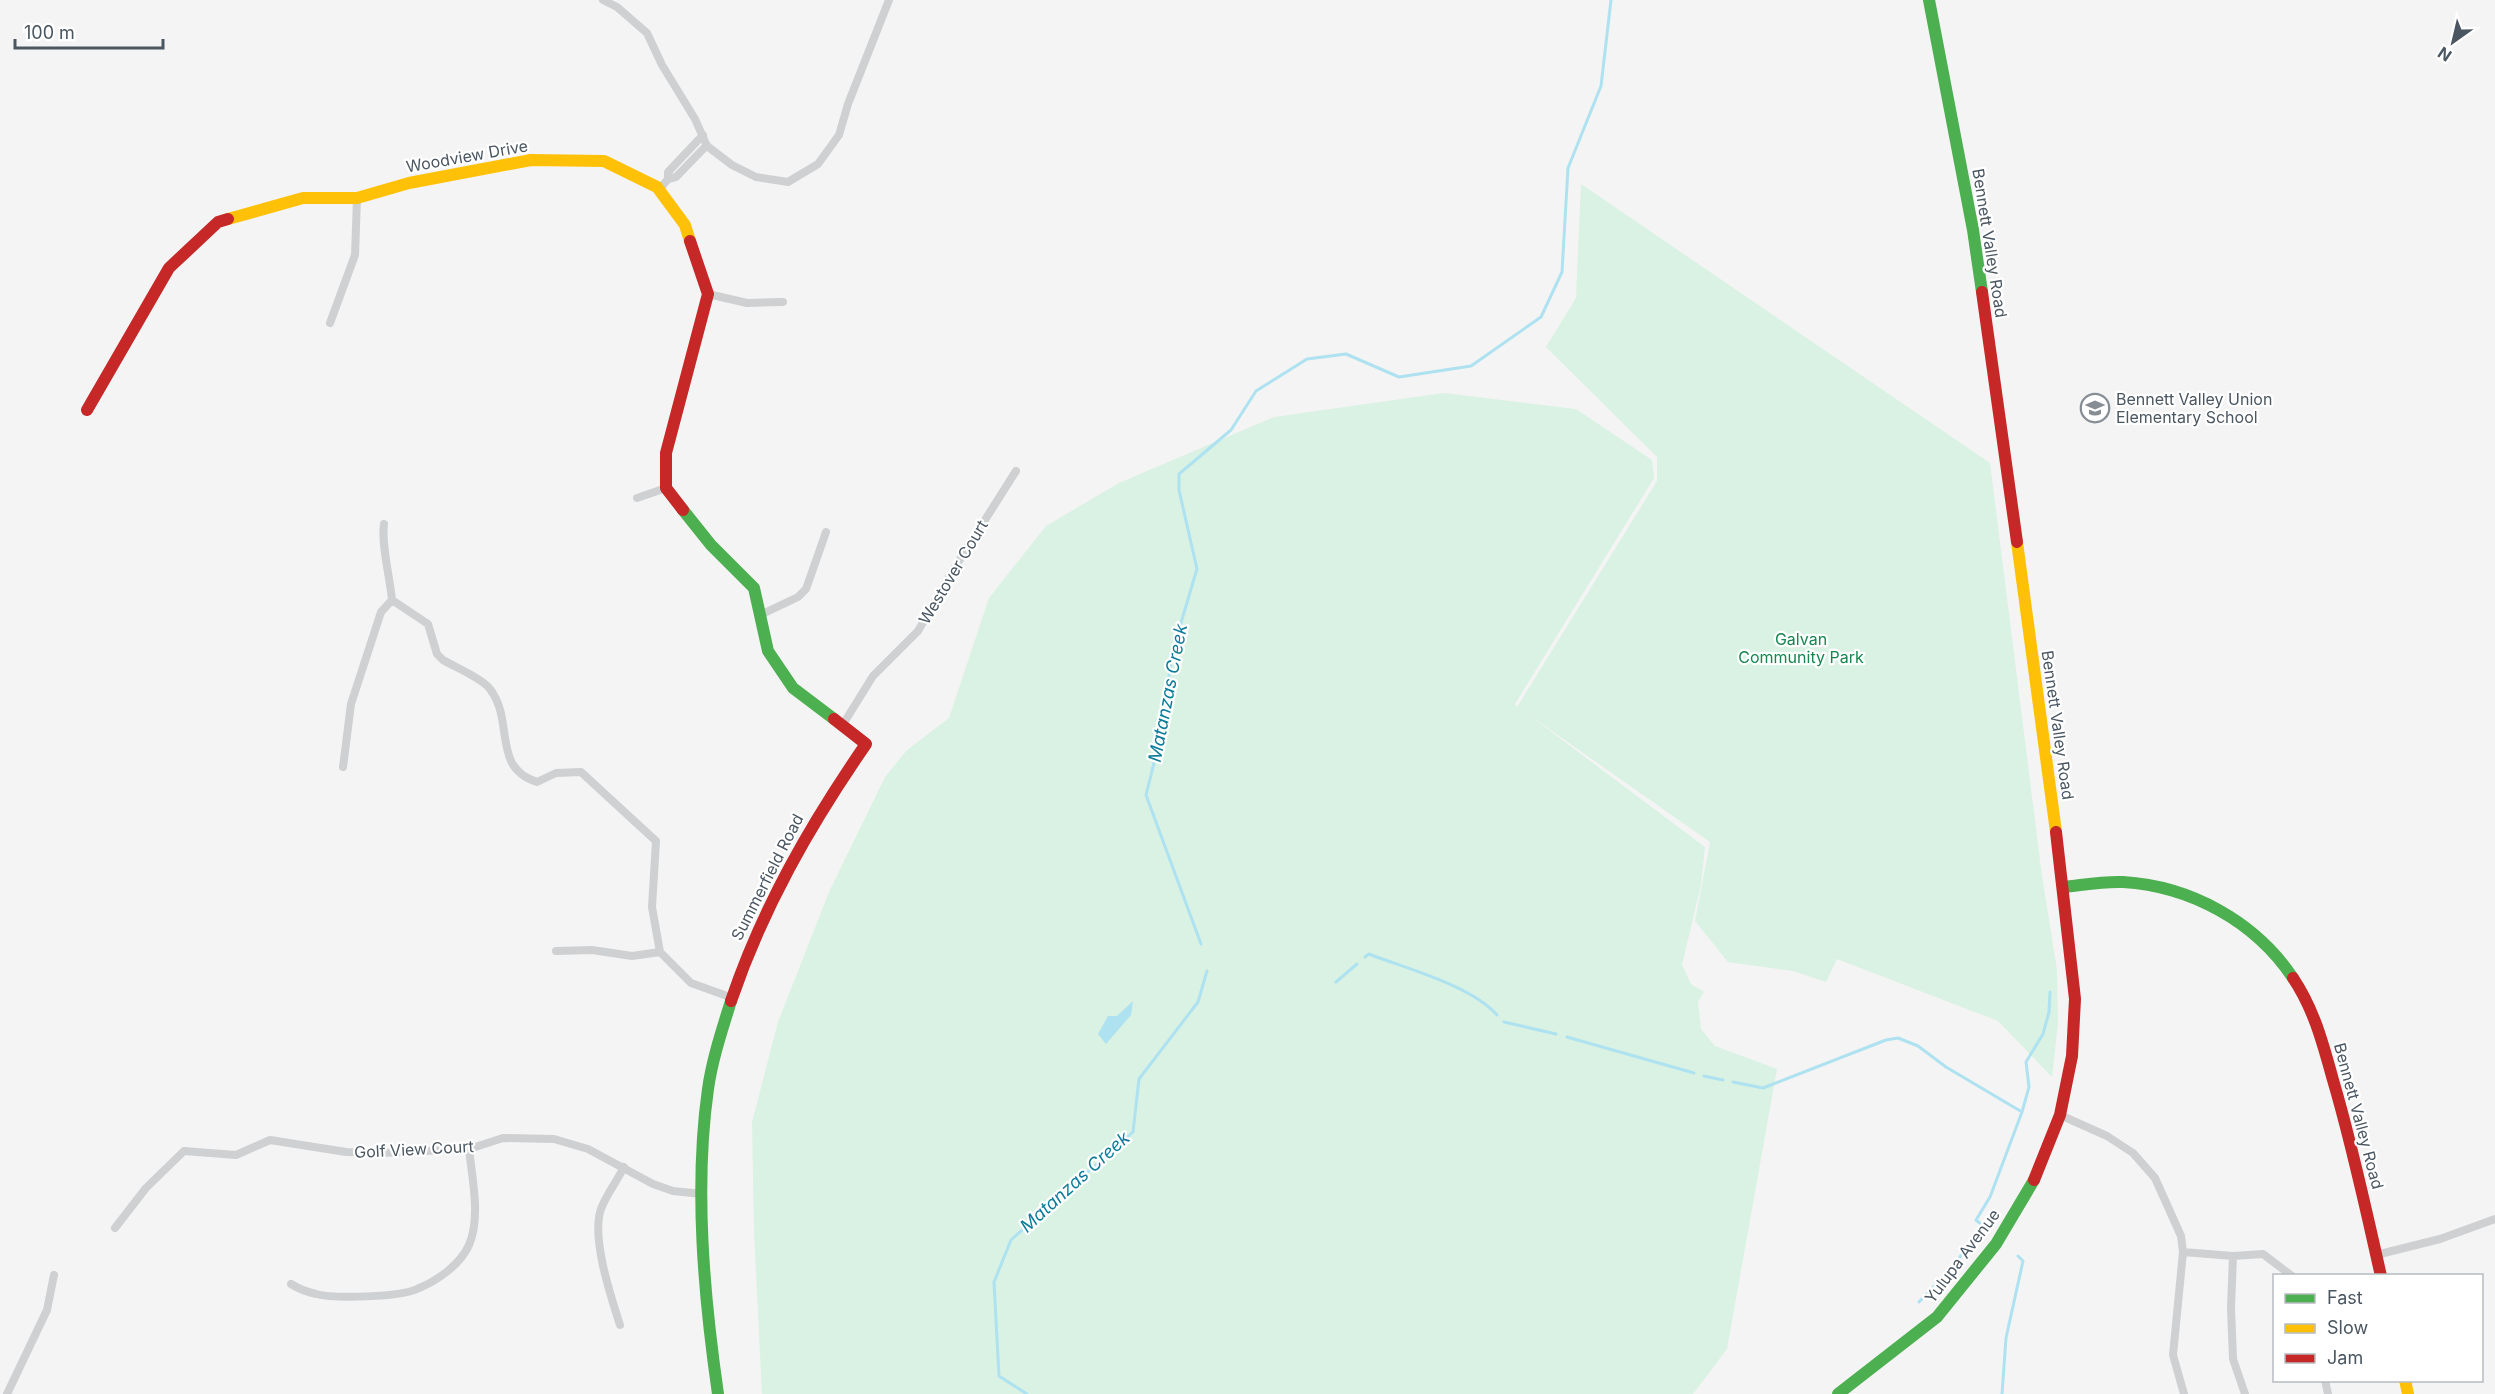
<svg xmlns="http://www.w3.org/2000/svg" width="2495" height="1394" viewBox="0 0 2495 1394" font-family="Inter,sans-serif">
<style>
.green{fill:#d9f2e3}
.water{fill:#aee2f0}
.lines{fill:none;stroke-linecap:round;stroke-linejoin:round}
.stream{stroke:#aee2f0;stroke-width:3}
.street{stroke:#ced0d2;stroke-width:8}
.fast{stroke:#4caf50;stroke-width:12}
.slow{stroke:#ffc107;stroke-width:12}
.jam{stroke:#c62828;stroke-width:12}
.labels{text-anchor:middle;stroke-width:4.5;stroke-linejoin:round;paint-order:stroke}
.street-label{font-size:16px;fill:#4a5661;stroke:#fff}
.poi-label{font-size:16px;fill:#4a5661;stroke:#fff;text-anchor:start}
.park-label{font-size:16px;fill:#17864f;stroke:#fff}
.water-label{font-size:18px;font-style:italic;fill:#0c7c9b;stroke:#fff}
</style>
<rect width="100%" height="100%" fill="#f4f4f4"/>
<path class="green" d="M1581,184L1990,463L2042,876L2057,970L2058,1024L2052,1077L1998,1021L1837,959L1826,982L1793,971L1728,962L1695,921L1710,842L1529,715L1705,847L1701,885L1682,965L1691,984L1704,992L1698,1001L1701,1029L1715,1046L1777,1069L1727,1349L1693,1394H762L754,1232L752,1122L778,1022L829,892L885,777L907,750L949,718L989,598L1046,526L1119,483L1274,417L1444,393L1576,409L1652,460L1654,478L1515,704L1517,707L1657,481V457L1546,347L1576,298Z"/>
<path class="water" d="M1133,1001L1131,1015L1106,1044L1098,1034L1108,1016H1117Z"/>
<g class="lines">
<path class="stream" d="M1201,944L1146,795L1163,727L1172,653L1197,569L1179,490V474L1231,430L1256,391L1307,359L1346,354L1399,377L1471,366L1541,317L1562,272L1568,168L1601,86L1611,0
M1365,957L1369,954C1407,969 1470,985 1497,1015
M1336,982L1357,964
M1504,1022L1556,1034
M1567,1037L1694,1073
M1704,1076L1723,1080
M1733,1082L1763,1088L1886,1040L1898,1038L1918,1046L1946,1067L2022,1112L1990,1197L1976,1220L1982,1225L1953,1267L1919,1302
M2022,1112L2029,1087L2026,1062L2043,1034L2049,1012L2050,992
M1027,1394L999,1376L994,1282L1011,1240L1133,1132L1139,1079L1198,1002L1207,971
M2002,1394L2006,1338L2023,1261L2018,1256"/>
<path class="street" d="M603,0L617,7L647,33L662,65L695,119L707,146L732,165L756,177L788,182L818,164L839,135L848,104L889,0
M668,179V172L703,135
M659,190L668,179L676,177L707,145
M708,294L747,303L783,302
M330,323L355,255L357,198
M637,498L666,488
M384,524C381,544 390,578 392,600L428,624L437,654L443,660C455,667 483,679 490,689C515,722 491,767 537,782L556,773L581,772L656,841L652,907L660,952L691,983L730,997
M760,615L798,597L806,589L826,532
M842,726L873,676L918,631L952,572L1016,471
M343,767L351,704L381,612L392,600
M556,951L592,950L632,956L660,952
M2060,1115L2107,1136L2133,1153L2155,1178L2181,1236L2183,1252L2173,1355L2184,1394
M115,1228L146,1188L184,1151L236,1155L270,1140L346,1152L382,1153L469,1149L503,1138L554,1139L588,1149L653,1184L673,1191L702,1194
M2183,1252L2233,1256L2263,1254L2292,1276
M2376,1255L2440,1239L2495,1219
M2233,1256L2231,1308L2233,1359L2245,1394
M291,1284C299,1289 307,1292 316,1294C335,1299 400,1297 417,1289C437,1281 460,1265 469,1245C481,1218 472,1177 469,1149
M620,1325C611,1297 591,1238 601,1209C606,1195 617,1181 624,1167
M2325,1380L2328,1394
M7,1394L47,1310L54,1275"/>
<path class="fast" d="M1929,0L1973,230L1982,292
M683,510L711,545L754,588L768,651L793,688L834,719
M2063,887C2083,885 2103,881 2123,882C2190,886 2255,921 2293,978
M718,1394C704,1297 694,1187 708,1089C712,1060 722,1030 731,1001
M1838,1394L1937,1317L1996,1244L2034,1180"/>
<path class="slow" d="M228,219L303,198H357L409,183L531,160L604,161L657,187L685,225L690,241
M2017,542L2056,832
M2405,1380L2408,1394"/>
<path class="jam" d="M1982,292L2017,542
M87,410L169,268L218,222L228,219
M683,510L666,488V453L708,294L690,241
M2293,978C2314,1009 2323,1044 2333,1080C2352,1144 2366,1210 2381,1276
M731,1001C763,907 810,825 866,744L834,719
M2034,1180L2060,1115L2072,1056L2075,999L2056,832"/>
</g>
<defs>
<g id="school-ring" transform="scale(1.5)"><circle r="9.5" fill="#fff" stroke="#868d94" stroke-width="1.5"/><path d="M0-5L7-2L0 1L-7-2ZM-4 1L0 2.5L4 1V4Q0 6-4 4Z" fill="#868d94"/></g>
</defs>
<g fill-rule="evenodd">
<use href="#school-ring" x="2095" y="408"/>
</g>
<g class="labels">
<g class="street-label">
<text transform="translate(467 156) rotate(-10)" y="6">Woodview Drive</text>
<text transform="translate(1990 243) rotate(81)" y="6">Bennett Valley Road</text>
<text transform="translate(953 572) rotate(-59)" y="6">Westover Court</text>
<text transform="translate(2058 725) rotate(82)" y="6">Bennett Valley Road</text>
<text transform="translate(767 877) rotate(-63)" y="6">Summerfield Road</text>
<text transform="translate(2359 1116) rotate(75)" y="6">Bennett Valley Road</text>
<text transform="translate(414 1149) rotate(-3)" y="6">Golf View Court</text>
<text transform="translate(1962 1256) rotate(-53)" y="6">Yulupa Avenue</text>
</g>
<g class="poi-label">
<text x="2116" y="405">Bennett Valley Union<tspan x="2116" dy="18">Elementary School</tspan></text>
</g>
<g class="park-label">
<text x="1801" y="645">Galvan<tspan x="1801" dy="18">Community Park</tspan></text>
</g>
<g class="water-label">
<text transform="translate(1168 693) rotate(-79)" y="6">Matanzas Creek</text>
<text transform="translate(1075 1182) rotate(-42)" y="6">Matanzas Creek</text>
</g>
</g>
<rect x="2273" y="1274" width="210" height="108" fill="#ffffff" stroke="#b7bbc0" stroke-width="1.5"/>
<rect x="2285" y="1294" width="30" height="9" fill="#4caf50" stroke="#b7bbc0" stroke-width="1.5"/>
<text x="2327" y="1304" font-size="18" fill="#4a5661">Fast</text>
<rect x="2285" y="1324" width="30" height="9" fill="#ffc107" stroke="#b7bbc0" stroke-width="1.5"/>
<text x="2327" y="1334" font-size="18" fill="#4a5661">Slow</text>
<rect x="2285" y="1354" width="30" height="9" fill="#c62828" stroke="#b7bbc0" stroke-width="1.5"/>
<text x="2327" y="1364" font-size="18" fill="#4a5661">Jam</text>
<g transform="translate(2453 42) rotate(214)" stroke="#ffffff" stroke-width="4.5" paint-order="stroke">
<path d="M0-4.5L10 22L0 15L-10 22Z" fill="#4a5661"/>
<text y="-9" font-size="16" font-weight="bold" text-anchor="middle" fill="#4a5661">N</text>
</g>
<path d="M15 39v9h148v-9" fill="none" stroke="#4a5661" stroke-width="3"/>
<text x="24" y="39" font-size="18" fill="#4a5661" stroke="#ffffff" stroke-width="4.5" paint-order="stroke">100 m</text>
</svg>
